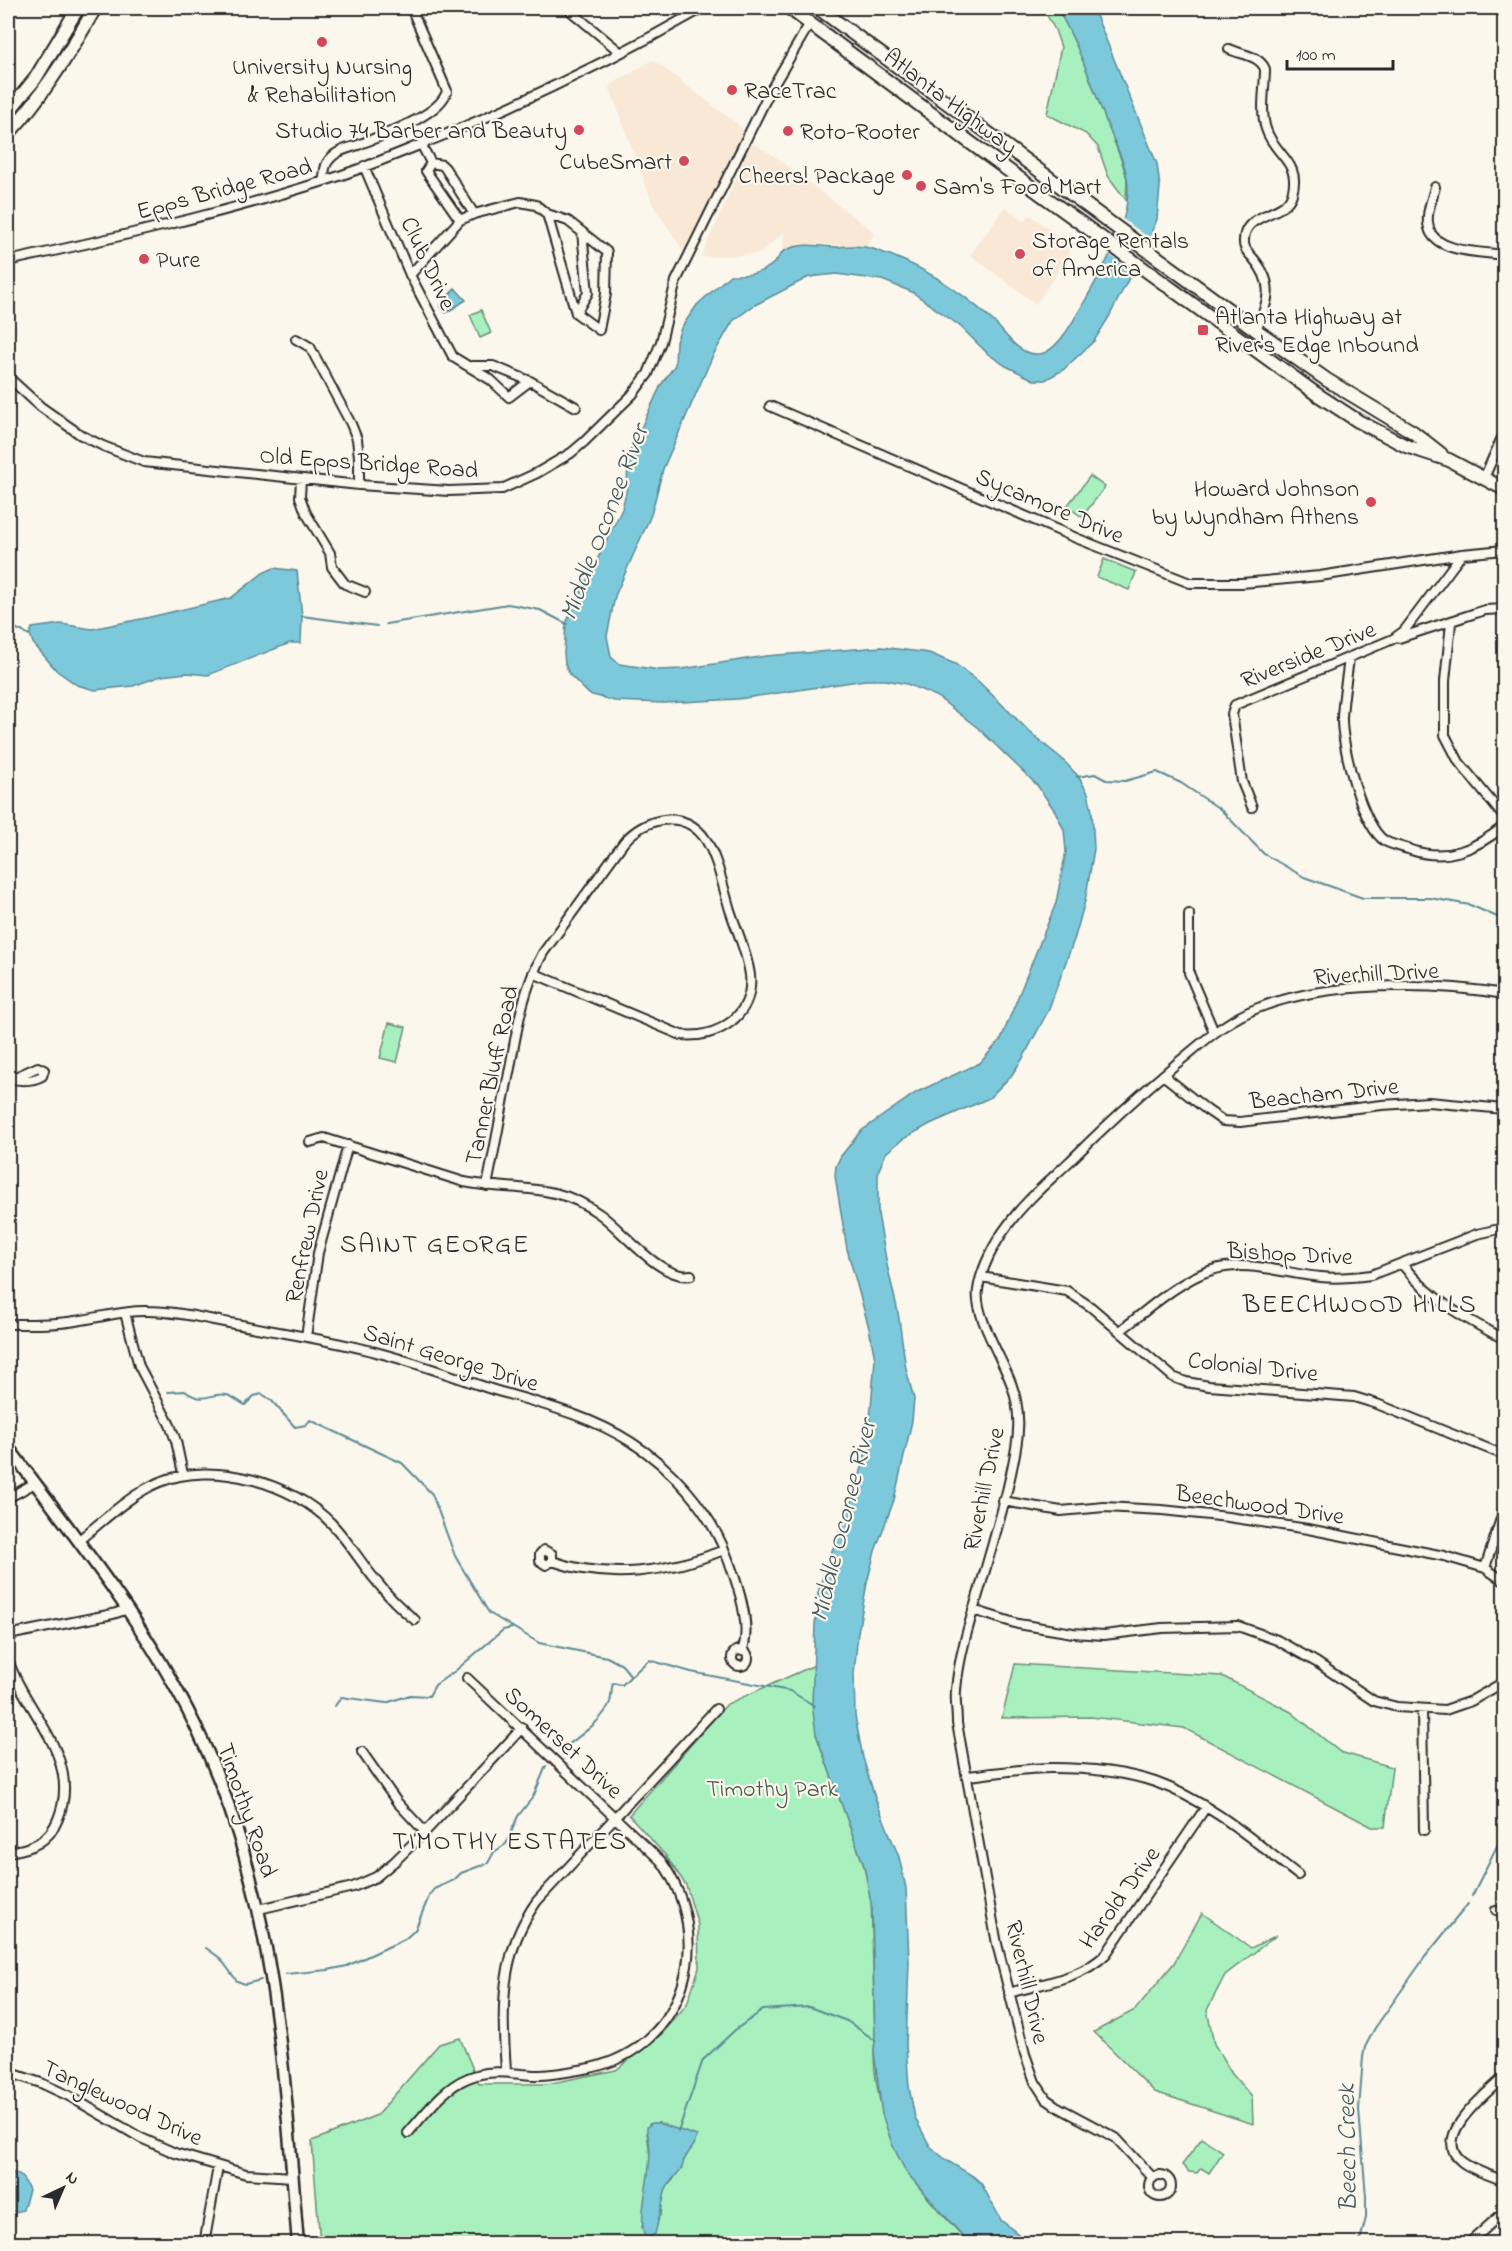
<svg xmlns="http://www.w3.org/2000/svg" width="1512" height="2251" viewBox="0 0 1512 2251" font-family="'Indie Flower',sans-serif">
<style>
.built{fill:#f8e8d5}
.green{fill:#a8f1bf;stroke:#6a8e75;stroke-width:1.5;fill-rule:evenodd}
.water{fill:#7dc9dc;stroke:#5c8a95;stroke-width:1.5}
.pier{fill:#fbf7ec}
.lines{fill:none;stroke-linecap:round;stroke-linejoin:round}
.stream{stroke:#5c8a95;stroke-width:2}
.street-casing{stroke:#2b2b2b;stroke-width:12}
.secondary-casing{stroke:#2b2b2b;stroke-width:15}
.primary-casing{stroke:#2b2b2b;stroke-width:16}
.street{stroke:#fbf7ec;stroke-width:8}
.secondary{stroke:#fbf7ec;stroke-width:10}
.primary{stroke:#fbf7ec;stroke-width:12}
.poi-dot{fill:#d1495b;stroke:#fbf7ec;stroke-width:2}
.labels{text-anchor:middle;stroke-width:4.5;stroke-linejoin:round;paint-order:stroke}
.poi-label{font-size:24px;fill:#2b2b2b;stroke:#fbf7ec;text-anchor:start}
.street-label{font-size:24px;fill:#2b2b2b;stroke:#fbf7ec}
.park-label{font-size:24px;fill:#4a5c50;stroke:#fbf7ec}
.water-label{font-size:26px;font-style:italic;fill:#445a60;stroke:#fbf7ec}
.neighbourhood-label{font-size:26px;letter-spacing:1.5px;fill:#2b2b2b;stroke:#fbf7ec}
</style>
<rect width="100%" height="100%" fill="#fbf7ec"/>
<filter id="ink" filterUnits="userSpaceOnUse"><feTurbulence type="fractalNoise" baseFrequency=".0167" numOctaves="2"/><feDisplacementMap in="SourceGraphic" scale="12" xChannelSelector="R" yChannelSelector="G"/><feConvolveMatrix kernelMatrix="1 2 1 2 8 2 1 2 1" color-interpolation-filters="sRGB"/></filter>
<g filter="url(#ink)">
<path class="built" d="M653,60L737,124L743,130L744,136L685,253L653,205L609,86Z
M751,145H756L773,155L875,233L866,247L814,244L783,252L784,232L759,254L701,257Z
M1005,207L1025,221L1030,215L1052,231L1069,248L1070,253L1036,304L970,255Z"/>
<path class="green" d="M1043,8H1057L1073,34L1122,162L1127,179L1126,200L1108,176L1098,147L1086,134L1047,114L1061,47L1055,30Z
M481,310L491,333L480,338L470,315Z
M1090,476L1105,487L1082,517L1067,506Z
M1104,559L1136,572L1129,590L1097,577Z
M389,1023L406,1027L397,1062L380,1058Z
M1015,1664L1222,1676L1291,1712L1340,1752L1392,1767L1385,1827H1372L1184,1728L1091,1717L1002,1718Z
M815,1665L816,1734L864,1866L871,1897L875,2041C872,2057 875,2075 878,2091C891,2165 921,2191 969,2243H320L312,2141L377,2115L439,2044L460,2038L479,2084H547L616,2070L662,2034L687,2004L699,1968L698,1925L686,1885L666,1856L629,1815L727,1704ZM659,2123L697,2137L673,2180C663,2189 662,2202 661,2215L642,2227L650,2169V2157L647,2132L649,2124Z
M1202,1913L1251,1948L1277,1935L1225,1975L1207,2010L1214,2044L1232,2074L1252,2097L1253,2124L1155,2092L1094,2032L1135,2010L1174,1963Z
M1202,2138L1223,2152L1209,2173L1201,2168L1197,2173L1189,2172L1182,2165Z"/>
<path class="water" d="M1057,8H1093L1157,164L1160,187L1157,219L1149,239L1109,317L1094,341L1063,370L1045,380H1034L1006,366L988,354L960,326L912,292L882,280L836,274L809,277L753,306L733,321L713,355L663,469L651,515L615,596L607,636L611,657L619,664L660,670L682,669L766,656L881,647L929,653L955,664L978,681L1034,736L1061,758L1078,776L1088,793L1092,811L1094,849L1085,901L1075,937L1048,1011L1023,1058L1011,1076L989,1098L930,1124L903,1139L886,1153L878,1172V1214L887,1265L898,1312L906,1369L914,1399L912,1421L894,1500L875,1551L867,1583L858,1632L854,1674L855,1716L863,1758L875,1798L899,1857L906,1888L909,1962L906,2045L909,2087L915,2118L930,2146L946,2160L973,2176L981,2183L1001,2220L1029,2243H969L906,2172L892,2144L882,2114L874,2051L875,2041L872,1908L864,1866L816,1734L812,1704L815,1625L818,1593L827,1563L851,1504L863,1464L869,1431L875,1359L869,1328L847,1249L835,1176L836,1166L841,1156L861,1131L917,1092L980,1063L1001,1039L1056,903L1066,851L1064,830L1055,811L1037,785L978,728L936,696L907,684L886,680H865L738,699L663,703L615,701L589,694L569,674L565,664L564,653L566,623L622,509L627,488L628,456L661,385L675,365L676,342L681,328L697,305L730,275C748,275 761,275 775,262C778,259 780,253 784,251C802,241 818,247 837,247C850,246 861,245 873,249C917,263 959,289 993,321C1006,333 1017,355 1038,354C1056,354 1074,320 1082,306C1102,270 1127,231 1128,189C1128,167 1115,144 1107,124C1092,84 1078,44 1057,8Z
M455,288L466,300L446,313L440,306Z
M274,568L297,571L302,616L301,643H290L208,675L187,673L161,676L133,686L95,690L77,685L57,671L33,643L30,634L32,628L61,624L92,629L146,618L231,598L263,573Z
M652,2123H658L697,2136L694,2145L684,2159L682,2168L668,2185L665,2192L655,2234L645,2240C636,2204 657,2167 647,2131V2127Z
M8,2172C20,2172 25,2180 29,2190L23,2210L16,2212L8,2209Z"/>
<path class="pier" d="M1120,217L1152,240L1135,274L1107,253Z"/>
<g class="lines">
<path class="stream" d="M302,616L377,626
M386,624L508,604L540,610L567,624
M8,625L30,635
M1077,777L1095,774L1106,780L1125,781L1157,772L1181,783L1220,809L1264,854L1304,877L1363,898H1430L1470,905L1504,920
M168,1392L185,1391C205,1406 211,1391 227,1395C233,1397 240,1402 245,1405L254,1396L262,1394L271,1400L295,1427L306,1425L310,1420L402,1463L432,1494L455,1556L489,1613L539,1643L607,1657L622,1665L631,1676L649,1660L691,1672L790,1691L815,1706
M335,1706L341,1697L386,1703L410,1695L429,1696L435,1685L455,1671L503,1630L512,1628
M562,1750C578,1736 602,1723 610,1702C612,1696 611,1689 613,1683L622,1685L631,1676
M1472,1896L1504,1832
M206,1948L220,1958L237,1981L245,1984L261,1980
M286,1974L328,1970L347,1966L405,1939L415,1930L430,1894L434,1889L454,1880L461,1873L488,1863L494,1852L506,1844L518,1816L533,1797L546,1766
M678,2132L703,2060L735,2030L763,2010L809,2007L847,2021L876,2041
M1359,2244L1366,2218V2197L1359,2110L1363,2057L1365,2047L1375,2028L1425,1957L1468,1904"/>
<g class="street-casing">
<path id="street" d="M567,8L620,52
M1229,49C1242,55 1259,55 1265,69C1265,88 1260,111 1266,129C1274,155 1302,162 1292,194C1285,218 1242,211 1244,243C1244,249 1249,254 1253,258C1276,285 1268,301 1256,330
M421,144L431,163
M364,166L410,275L453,357L491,380L509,397L530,381
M324,181C324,175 324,168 327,163C334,151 346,149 358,145C382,135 440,116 447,91L411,8
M1435,187C1432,200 1425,215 1429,228C1435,253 1484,252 1504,255
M460,220L426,171L431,163L442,165L445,168L474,214
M8,261C114,238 221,214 324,181C366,168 406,150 447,134C535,97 621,55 703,8
M410,275L460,220L474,214L520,202L536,205L547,214L576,313L599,330L606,294L607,252L568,221L547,214
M576,313L588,293L582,232
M296,339L310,347L351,424L357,439L359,457V485
M472,366H493L530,381L576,407
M8,377L41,407L81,435L103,446L144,462L359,485L449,491L502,489L537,473L571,453L584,442L632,395L648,374L661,342L676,281L769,93L810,23
M770,406L1076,538L1190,583H1242L1320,576L1462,554L1504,550
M1484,478L1504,433
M301,479L300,497L306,513L330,553L332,567L345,584L365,592
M1451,623L1445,681V735L1459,762L1504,817
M1399,638L1485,610L1504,609
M1349,658C1347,677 1343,697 1342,717C1341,744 1362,827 1385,841C1392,845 1403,847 1411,850C1447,862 1476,849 1504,826
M1252,807L1242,782L1232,714L1235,705L1393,639L1404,631L1462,554
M1189,914V973L1214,1032
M1163,1075L1207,1110L1223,1121L1240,1122L1382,1105L1429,1102L1504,1109
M8,1078C20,1081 31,1082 42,1076L44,1070L38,1067L11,1079
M310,1142L324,1138L464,1182C516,1192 555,1181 601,1215C624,1232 662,1281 691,1275
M487,1186C495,1147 502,1107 510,1068C517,1028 523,989 543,953L624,842C646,817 685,808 706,840C718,860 723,887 730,910C737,931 747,953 750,975C754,1016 718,1039 681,1035L533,973
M1402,1264C1429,1299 1466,1319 1504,1339
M981,1277L1067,1291L1091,1307L1173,1377L1186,1382L1209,1386L1354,1397L1377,1404L1504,1455
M125,1313L139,1366L170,1425L176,1441L183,1474
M8,1324C30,1324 53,1325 75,1321C99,1318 123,1310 147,1311C178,1311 210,1320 241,1325C288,1334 337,1341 383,1354C420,1364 455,1377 491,1389C538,1403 589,1415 631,1442C671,1467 709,1510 726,1554C736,1579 753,1625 742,1651
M1120,1331C1146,1311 1181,1279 1212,1270C1247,1259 1285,1274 1321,1277C1337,1279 1355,1277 1371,1275L1477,1234L1504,1228
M306,1337L318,1253L348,1145
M8,1498L35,1483
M1003,1501L1061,1511L1104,1507L1162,1510L1228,1517L1308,1529L1444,1556L1485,1568L1504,1581
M79,1540C103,1521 132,1493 160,1482C213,1460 293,1483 332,1524C349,1542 361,1563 377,1582C388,1596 401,1609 415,1620
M552,1561L546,1565L540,1561V1554L544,1550L552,1554V1561C609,1581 670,1572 724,1550
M1485,1568L1504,1509
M973,1610L1018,1624L1073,1633L1104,1635L1162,1628L1238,1626L1277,1640L1316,1662L1374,1701L1397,1707L1445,1710L1471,1701L1504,1682
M8,1635L113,1614L128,1609
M732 1658a8 8 0 1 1 16 0a8 8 0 1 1-16 0Z
M8,1659C25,1713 83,1757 58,1819C49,1842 31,1849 8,1852
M1422,1710L1424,1830
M362,1752L397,1802L425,1832
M968,1776C995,1773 1024,1768 1051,1768C1086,1768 1122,1771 1155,1782C1209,1801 1254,1841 1298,1875
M259,1909L353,1887L376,1877L395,1861L425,1832L522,1728
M1496,1910L1504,1912
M1009,1993C1042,1983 1081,1979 1106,1954L1206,1807
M506,2071C502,2009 499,1954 537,1901L716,1709
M8,2072L41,2083L69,2096L141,2138L175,2153L246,2174L292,2177
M1504,2077C1486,2094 1430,2137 1462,2162C1474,2171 1490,2175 1504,2181
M408,2133C426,2113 443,2088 468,2078C491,2068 512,2074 536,2075C554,2075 573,2071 590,2068C687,2047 716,1937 661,1861L467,1678
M1149 2186a11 11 0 1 1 22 0a11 11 0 1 1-22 0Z
M1153,2178L1116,2138L1056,2106L1046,2099L1035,2082L1025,2054L997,1944L957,1723C957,1712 955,1701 956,1690C959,1655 970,1621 980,1588C993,1542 1008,1495 1016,1448C1020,1426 1019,1404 1011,1383C1002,1358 974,1315 978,1290C981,1268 995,1242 1008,1225C1025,1201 1049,1181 1070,1161C1104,1127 1139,1095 1176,1064C1202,1043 1226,1020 1258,1008C1326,981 1433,982 1504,994
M204,2244L218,2167
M1468,2244L1504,2212"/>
</g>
<g class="secondary-casing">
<path id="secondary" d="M8,1447C75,1537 146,1624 195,1725C276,1890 283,2064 298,2244"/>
</g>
<g class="primary-casing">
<path id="primary" d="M789,8L983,152L1315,393L1358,421L1406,446L1449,460L1504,489
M818,8L1256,330L1327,380L1413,432L1441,454
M8,112L35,79L78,8
M8,134C43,96 70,53 95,8"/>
</g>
<use href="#street" class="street"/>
<use href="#secondary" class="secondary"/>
<use href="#primary" class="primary"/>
</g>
</g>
<g class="poi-dot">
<circle cx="322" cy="42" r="6"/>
<circle cx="732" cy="90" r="6"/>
<circle cx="579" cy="130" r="6"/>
<circle cx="788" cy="131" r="6"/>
<circle cx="684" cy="161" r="6"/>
<circle cx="907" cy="175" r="6"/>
<circle cx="921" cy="186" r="6"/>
<circle cx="1020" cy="254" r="6"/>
<circle cx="144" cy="259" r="6"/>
<rect x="1197" y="324" width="12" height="12" rx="3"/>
<circle cx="1371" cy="502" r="6"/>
</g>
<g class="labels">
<g class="poi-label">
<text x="322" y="74" text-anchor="middle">University Nursing<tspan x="322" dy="28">&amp; Rehabilitation</tspan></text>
<text x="744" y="98">RaceTrac</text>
<text x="567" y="138" text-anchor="end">Studio 74 Barber and Beauty</text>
<text x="800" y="139">Roto-Rooter</text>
<text x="672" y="169" text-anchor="end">CubeSmart</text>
<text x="895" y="183" text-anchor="end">Cheers! Package</text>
<text x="933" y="194">Sam's Food Mart</text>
<text x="1032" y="248">Storage Rentals<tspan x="1032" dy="28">of America</tspan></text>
<text x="156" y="267">Pure</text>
<text x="1215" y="324">Atlanta Highway at<tspan x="1215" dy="28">River's Edge Inbound</tspan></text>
<text x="1359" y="496" text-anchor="end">Howard Johnson<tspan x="1359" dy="28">by Wyndham Athens</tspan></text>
</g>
<g class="street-label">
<text transform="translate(951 101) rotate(37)" y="8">Atlanta Highway</text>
<text transform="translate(224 188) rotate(-15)" y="8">Epps Bridge Road</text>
<text transform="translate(429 263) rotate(65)" y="8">Club Drive</text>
<text transform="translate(369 462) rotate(4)" y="8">Old Epps Bridge Road</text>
<text transform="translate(1050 505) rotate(23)" y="8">Sycamore Drive</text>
<text transform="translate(1308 654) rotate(-22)" y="8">Riverside Drive</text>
<text transform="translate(1376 973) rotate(-3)" y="8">Riverhill Drive</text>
<text transform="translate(491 1075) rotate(-78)" y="8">Tanner Bluff Road</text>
<text transform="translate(1324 1093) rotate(-6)" y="8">Beacham Drive</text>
<text transform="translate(306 1236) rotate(-78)" y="8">Renfrew Drive</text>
<text transform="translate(1290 1253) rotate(3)" y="8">Bishop Drive</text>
<text transform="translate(451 1357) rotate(17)" y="8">Saint George Drive</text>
<text transform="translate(1253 1366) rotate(6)" y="8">Colonial Drive</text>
<text transform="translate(983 1489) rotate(-78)" y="8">Riverhill Drive</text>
<text transform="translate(1260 1504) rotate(8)" y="8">Beechwood Drive</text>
<text transform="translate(564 1742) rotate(43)" y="8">Somerset Drive</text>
<text transform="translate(248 1810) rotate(71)" y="8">Timothy Road</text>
<text transform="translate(1119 1897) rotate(-54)" y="8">Harold Drive</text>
<text transform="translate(1028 1982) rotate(77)" y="8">Riverhill Drive</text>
<text transform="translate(123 2102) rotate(25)" y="8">Tanglewood Drive</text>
</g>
<g class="park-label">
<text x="772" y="1796">Timothy Park</text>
</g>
<g class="water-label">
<text transform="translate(603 522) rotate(-69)" y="9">Middle Oconee River</text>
<text transform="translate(842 1520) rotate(-76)" y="9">Middle Oconee River</text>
<text transform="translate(1346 2148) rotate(-91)" y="9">Beech Creek</text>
</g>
<g class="neighbourhood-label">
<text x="435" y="1252">SAINT GEORGE</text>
<text x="1360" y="1312">BEECHWOOD HILLS</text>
<text x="510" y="1849">TIMOTHY ESTATES</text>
</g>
</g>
<rect width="1512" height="2251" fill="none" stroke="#fbf7ec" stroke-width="30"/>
<rect x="15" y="15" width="1482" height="2221" fill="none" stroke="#2b2b2b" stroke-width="2" filter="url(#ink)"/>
<g transform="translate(63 2188) rotate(44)" stroke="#fbf7ec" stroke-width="4.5" paint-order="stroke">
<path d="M0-4.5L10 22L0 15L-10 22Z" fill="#2b2b2b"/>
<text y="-9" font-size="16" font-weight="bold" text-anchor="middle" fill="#2b2b2b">N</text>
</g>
<path d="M1287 60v9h106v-9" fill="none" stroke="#2b2b2b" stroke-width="3"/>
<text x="1296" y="60" font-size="18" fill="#2b2b2b" stroke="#fbf7ec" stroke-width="4.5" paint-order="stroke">100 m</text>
</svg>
